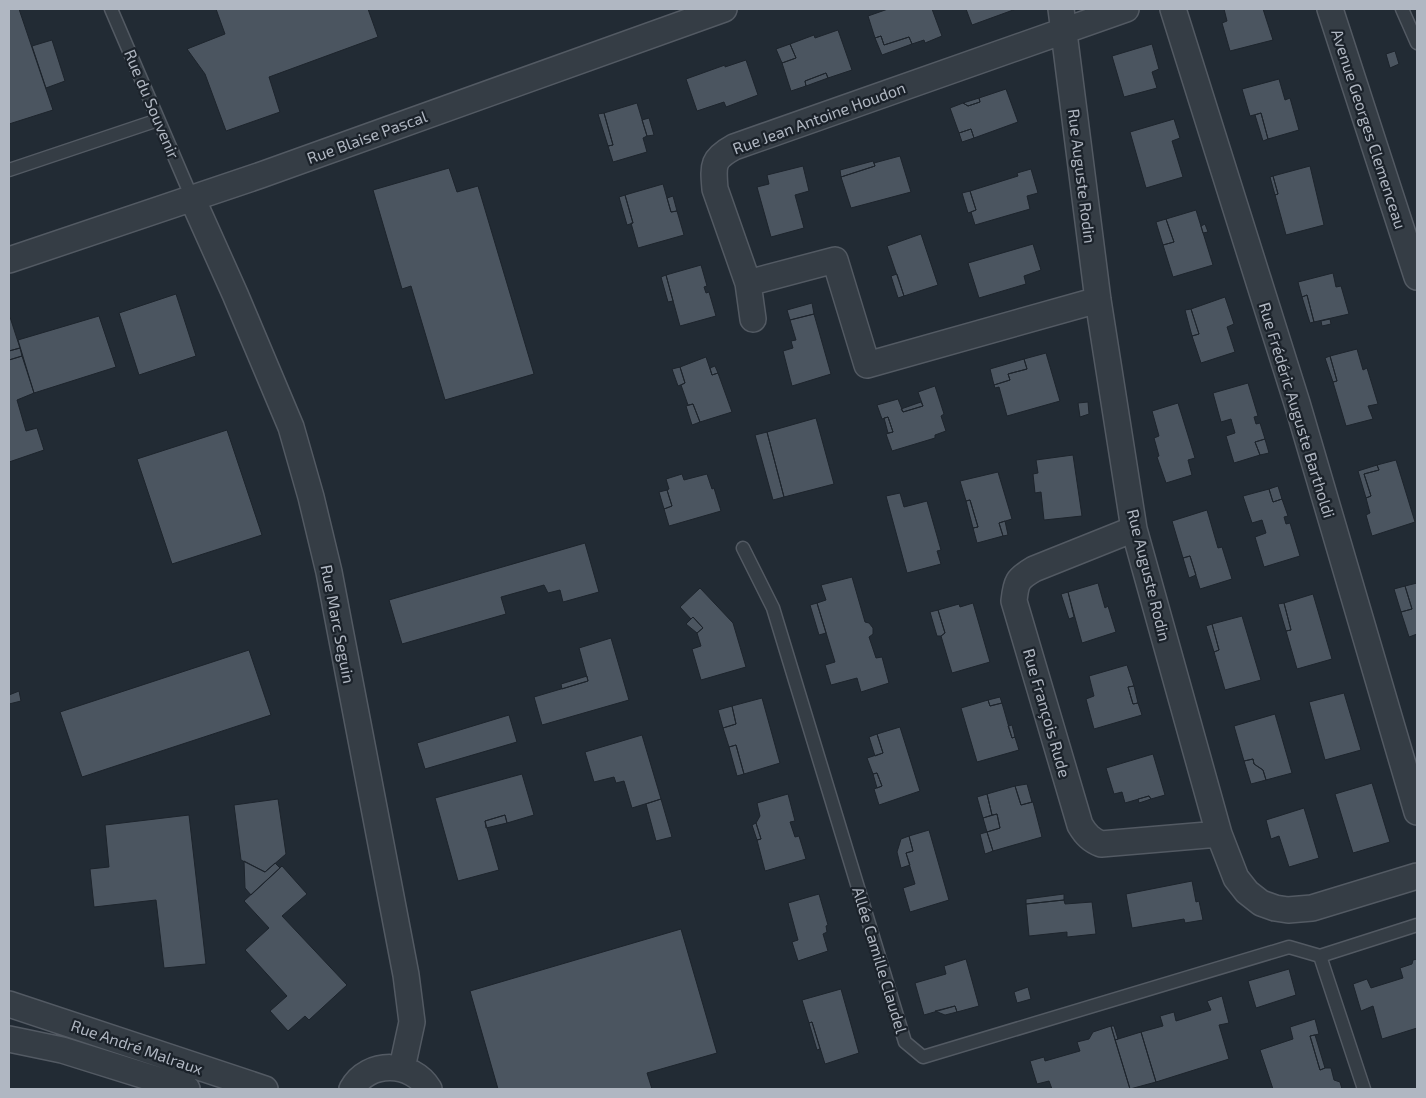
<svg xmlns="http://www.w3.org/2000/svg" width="1426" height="1098" viewBox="0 0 1426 1098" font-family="'Exo 2',sans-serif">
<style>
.building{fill:#4b5560;stroke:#1d242c}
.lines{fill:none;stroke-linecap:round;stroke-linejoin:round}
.service-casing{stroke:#535a63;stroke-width:15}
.minor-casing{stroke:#535a63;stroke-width:28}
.service{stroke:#353d45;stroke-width:12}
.minor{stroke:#353d45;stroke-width:25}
.labels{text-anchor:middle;stroke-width:4.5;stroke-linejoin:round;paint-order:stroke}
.street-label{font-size:16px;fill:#b0b7c2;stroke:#1b222a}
</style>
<rect width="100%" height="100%" fill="#222b34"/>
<path class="building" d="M9,9H19L53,110L9,124Z
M216,9H368L378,37L269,77L280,112L226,131L205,74L187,49L225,34Z
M888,9H932L942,36L925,43L924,40L912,44L909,37L884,45L881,36L875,38L868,16Z
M966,9H1016L972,25Z
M1224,9H1263L1273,40L1230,51L1222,23L1227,21Z
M838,30L852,70L828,78L826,73L805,81L806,86L791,91L782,63L796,58L790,44L814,35L815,38Z
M881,36L884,45L909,37L912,44L882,55L875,38Z
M52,40L65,81L46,88L32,46Z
M790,44L796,58L782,63L776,49Z
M1152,44L1159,69L1152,72L1157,88L1124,97L1112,56Z
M1395,51L1399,64L1390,68L1386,54Z
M746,60L758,95L726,107L724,102L697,111L686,79L725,65V67Z
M826,73L828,78L806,86L805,81Z
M1279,79L1285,100L1290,98L1299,130L1268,139L1261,113L1250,116L1242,89Z
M1006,89L1018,122L974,138L971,129L959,133L950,108L963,103L968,106L980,102L979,98Z
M979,98L980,102L968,106L963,103Z
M637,103L647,136L643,138L647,152L613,162L608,146L613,145L604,113Z
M604,113L613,145L608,146L598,114Z
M1261,113L1268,139L1263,141L1255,115Z
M649,118L654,135L647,136L642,120Z
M1174,119L1180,138L1172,141L1183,177L1146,188L1130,132Z
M971,129L974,138L962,142L959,133Z
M900,156L911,192L851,208L841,177L875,166L874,163Z
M873,161L875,166L841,177L840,170Z
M803,166L809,191L795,195L804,228L771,237L757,187L769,184L767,175Z
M1310,166L1324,225L1286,235L1275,195L1278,194L1273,176Z
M449,168L457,192L478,186L534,374L445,400L411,286L402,289L373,190Z
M1031,169L1038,193L1027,196L1030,209L975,225L971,212L976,210L970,191L1018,176L1017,173Z
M1273,176L1278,194L1275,195L1270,177Z
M663,184L671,212L677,211L684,235L638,248L631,223H633L625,195Z
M970,191L976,210L968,213L962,193Z
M625,195L633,223L627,225L619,197Z
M673,196L677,211L671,212L667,198Z
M1196,210L1213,265L1173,277L1163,245L1174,242L1166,219Z
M1166,219L1174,242L1163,245L1156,222Z
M1205,224L1208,232L1203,233L1201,226Z
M921,234L938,285L904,296L887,246Z
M1033,244L1041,270L1024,276L1026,284L979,298L968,263Z
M701,265L707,286L704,287L706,293L709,292L716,316L680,326L666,275Z
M1333,273L1336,287L1341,286L1349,314L1314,322L1307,295L1302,297L1298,282Z
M897,274L904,296L898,298L891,276Z
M666,275L673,301L668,302L661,277Z
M176,294L196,356L139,375L119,313Z
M1307,295L1314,322L1310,323L1302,297Z
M1225,297L1234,324L1227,327L1235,352L1201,363L1192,336L1199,334L1191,309Z
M812,303L814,314L790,320L787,310Z
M1191,309L1199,334L1192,336L1185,310Z
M814,314L831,374L792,386L783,351L793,348L791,341L796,340L790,320Z
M99,316L116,367L34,393L18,340Z
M9,317H10L20,348L9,351Z
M1330,319L1331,324L1322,326L1321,321Z
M20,348L22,356L9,360V351Z
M1357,349L1363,370L1367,368L1378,404L1368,406L1373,419L1346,426L1333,382L1337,381L1330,356Z
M1046,353L1060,401L1007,416L999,387L995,388L994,385L1010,380L1008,374L1027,369L1024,359Z
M22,356L34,393L17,400L26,431L37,428L44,450L9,462V360Z
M1330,356L1337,381L1333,382L1325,358Z
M706,357L712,375L718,373L732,412L700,422L693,404L688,405L681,385L685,383L680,367Z
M1024,359L1027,369L1008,374L1010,380L994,385L990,369Z
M715,366L718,373L712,375L710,368Z
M680,367L685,383L678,386L672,369Z
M1248,383L1258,416L1254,417L1256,424L1260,423L1265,439L1255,442L1260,455L1234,463L1226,436L1235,433L1231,419L1221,422L1213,393Z
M935,386L944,414L941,416L946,431L935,435V438L892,451L886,434L893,432L888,417L882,419L877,405L898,399L903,412L923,406L918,392Z
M921,402L923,406L903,412L901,409Z
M1088,402L1089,414L1080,417L1078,403Z
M1178,403L1195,458L1188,460L1192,475L1166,483L1157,457L1159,456L1154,438L1159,436L1152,411Z
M693,404L700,422L692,425L686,406Z
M888,417L893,432L888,433L884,418Z
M816,418L834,484L784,497L767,432Z
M227,430L262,535L172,564L137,459Z
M767,432L784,497L773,500L755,435Z
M1265,439L1269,453L1260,455L1255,442Z
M1073,455L1082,516L1044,520L1041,492L1035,493L1033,474L1038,473L1036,460Z
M1396,460L1415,522L1372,536L1366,515L1370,513L1366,498L1371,496L1364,474L1379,470L1377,465Z
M1377,465L1379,470L1364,474L1371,496L1366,498L1358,471Z
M998,472L1012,519L999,523L1003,536L977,543L973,528L978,527L970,500L966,501L960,481Z
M682,474L684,480L707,474L712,489L714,488L721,511L669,526L664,509L672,506L667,490L669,489L666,479Z
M1278,486L1282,499L1273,502L1269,489Z
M1269,489L1273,502L1282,499L1288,516L1284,517L1286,524L1290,523L1300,556L1264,567L1255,537L1266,533L1262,520L1252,523L1243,496Z
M667,490L672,506L664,509L659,492Z
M900,493L904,507L927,501L941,550L937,551L941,564L907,573L886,496Z
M970,500L978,527L973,528L966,501Z
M1207,510L1218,548L1222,547L1232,579L1200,589L1190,556L1183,558L1172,521Z
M1005,521L1008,535L1003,536L999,523Z
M585,543L599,592L563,602L560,590L548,593L544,585L501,597L506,614L402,644L389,600Z
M1190,556L1196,575L1189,578L1183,558Z
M852,577L865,622L869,623L873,628V634L869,637L876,658L882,657L889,683L861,692L857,678L831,685L825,665L835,662L817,603L826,600L821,585Z
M1098,583L1105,608L1108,606L1116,632L1082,643L1068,592Z
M1417,583V634L1409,637L1401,612L1412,609L1405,586Z
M1405,586L1412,609L1401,612L1394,589Z
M700,588L733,623L746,667L701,680L692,649L701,646L697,633L703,628L693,617L691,619L680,607Z
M1068,592L1074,617L1069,619L1061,594Z
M1313,594L1332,659L1297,669L1286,631L1291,630L1284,603Z
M817,603L826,633L819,635L810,605Z
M973,603L990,662L952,673L941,636L945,633L938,610L959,604L960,607Z
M1284,603L1291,630L1286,631L1278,604Z
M938,610L945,633L941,636H937L930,612Z
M1242,616L1261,680L1225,690L1214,652L1219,650L1212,624Z
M693,617L703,628L697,633L686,624Z
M1212,624L1219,650L1214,652L1206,626Z
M611,638L629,700L542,725L534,697L588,681L579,648Z
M249,650L271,715L82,777L60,712Z
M1127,665L1134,686L1128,687L1133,704L1138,703L1142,715L1094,729L1086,699L1094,696L1089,676Z
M587,676L588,681L562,689L561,684Z
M1134,686L1138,703L1133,704L1128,687Z
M19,691L21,701L9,704V695Z
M1344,693L1361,750L1325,760L1309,702Z
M1000,697L1002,703L990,706L988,700Z
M762,698L780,763L744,774L736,745L729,747L723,728L736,724L732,706Z
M988,700L990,706L1002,703L1012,738L1015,737L1019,750L977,762L961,708Z
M732,706L736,724L723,728L718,710Z
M1275,714L1292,773L1266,780L1263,770L1254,764L1253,759L1244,761L1234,726Z
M509,715L517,742L425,769L417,743Z
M1012,725L1015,737L1012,738L1008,726Z
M900,727L920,791L879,805L874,789L882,786L877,773L873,774L867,758L883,753L877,734Z
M877,734L883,753L875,756L869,737Z
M642,735L661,799L632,808L624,781L616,783L614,777L594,782L585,752Z
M736,745L744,774L737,776L729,747Z
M1153,754L1165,795L1151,799L1149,796L1125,803L1122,792L1114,794L1106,768Z
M1253,759L1254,764L1263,770L1266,780L1251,784L1244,761Z
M877,773L882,786L877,788L873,774Z
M522,774L534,815L507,823L505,815L485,821L499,870L458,881L435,798Z
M1372,783L1390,842L1353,853L1335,794Z
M1027,784L1032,802L1021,805L1015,786Z
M1015,786L1021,805L1033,802L1042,837L993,851L987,832L1000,828L997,814L992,815L987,794Z
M788,794L795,821L790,822L795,837L799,836L806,859L765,871L757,840L761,839L756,823L760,816L757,803Z
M987,794L992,815L983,818L977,797Z
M1149,796L1151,799L1139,803L1138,799Z
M278,799L286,854L265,872L241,860L234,805Z
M661,799L672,837L656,841L646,804Z
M1304,808L1319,858L1289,867L1279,836L1271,839L1266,820Z
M997,814L1000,828L987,832L983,818Z
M189,815L206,964L164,968L156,900L94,907L90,869L109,867L105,825Z
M505,815L507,823L486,828L485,821Z
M756,823L761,839L757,840L752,825Z
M929,830L949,900L910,912L903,888L915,884L906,853L913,851L909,836Z
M987,832L993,851L985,854L980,834Z
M909,836L913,851L906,853L910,865L901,868L897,852L901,839Z
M244,861L265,872L275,863L280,868L251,895L245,888Z
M282,866L307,894L282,916L347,985L309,1020L305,1016L288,1031L270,1011L287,996L245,950L269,928L244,901Z
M1192,881L1196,902L1199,901L1203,920L1185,923L1184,919L1132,928L1126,894Z
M819,894L828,925L826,926L827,932L823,934L828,951L798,961L792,942L798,940L788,903Z
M1064,894V900L1026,904V899Z
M1064,900L1065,904L1092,902L1096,934L1067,937V932L1029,936L1026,904Z
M681,929L717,1053L647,1073L652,1089H498L470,991Z
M966,959L979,1006L957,1012L955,1006L924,1015L915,983L946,974L944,966Z
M1417,959V1028L1382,1039L1373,1006L1361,1011L1353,984L1367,979L1371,988L1403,978L1400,968L1412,964L1413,960Z
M1289,969L1296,995L1256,1008L1248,981Z
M1028,987L1031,999L1017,1003L1014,992Z
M841,989L859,1053L825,1064L812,1022L809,1023L802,1000Z
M1222,996L1229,1023L1219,1025L1229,1059L1156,1082L1141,1032L1163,1026L1160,1016L1174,1012L1176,1021L1211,1010L1207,1001Z
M955,1006L957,1012L945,1015L935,1011Z
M1315,1019L1319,1034L1310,1036L1320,1070L1325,1068H1331L1334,1080L1340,1082L1342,1089H1273L1260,1050L1293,1039L1290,1027Z
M812,1022L820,1049L817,1050L809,1023Z
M1111,1026L1130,1089H1052L1049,1081L1037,1084L1030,1061L1044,1057L1045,1061L1080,1051L1077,1042L1089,1039L1093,1032Z
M1111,1026H1114L1118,1039L1115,1040Z
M1141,1032L1156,1082L1130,1089L1115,1040Z
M1315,1035L1325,1068L1320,1070L1310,1036Z"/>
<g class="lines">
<g class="service-casing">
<path id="service" d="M111,9L192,198
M1402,9L1417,43
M9,170L158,120
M743,548L773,608L905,1042L923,1057L1289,947L1320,956L1417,925
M1320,956L1364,1089"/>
</g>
<g class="minor-casing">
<path id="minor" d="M1061,9L1098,300L1134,529L1219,834L1236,878L1247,892L1261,903L1275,908L1288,910L1312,908L1417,876
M1173,9L1297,403L1417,812
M1330,9L1417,277
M192,198L235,294L291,427L311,497L329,572L406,975L412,1022L402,1068
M9,260L261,175L724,9
M748,283L753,319
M1098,300L867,365L835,260L748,283L715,189C713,165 712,159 734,147L1126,9
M1134,529L1034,569C1017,579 1016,582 1014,601L1080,825C1086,835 1091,840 1101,844L1219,834
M9,1004L265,1089
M9,1039L62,1050L187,1089
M352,1089C368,1060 412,1061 429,1089"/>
</g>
<use href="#service" class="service"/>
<use href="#minor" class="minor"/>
</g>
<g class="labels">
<g class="street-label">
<text transform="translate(152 104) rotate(67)" y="6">Rue du Souvenir</text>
<text transform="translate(819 118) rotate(-20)" y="6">Rue Jean Antoine Houdon</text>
<text transform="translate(1369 129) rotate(72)" y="6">Avenue Georges Clemenceau</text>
<text transform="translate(367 137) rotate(-20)" y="6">Rue Blaise Pascal</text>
<text transform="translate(1082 176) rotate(83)" y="6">Rue Auguste Rodin</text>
<text transform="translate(1297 410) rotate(73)" y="6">Rue Frédéric Auguste Bartholdi</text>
<text transform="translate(1149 575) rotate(76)" y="6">Rue Auguste Rodin</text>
<text transform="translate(338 624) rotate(79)" y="6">Rue Marc Seguin</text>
<text transform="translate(1047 713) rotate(74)" y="6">Rue François Rude</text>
<text transform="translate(880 960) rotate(73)" y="6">Allée Camille Claudel</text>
<text transform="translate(137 1047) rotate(19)" y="6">Rue André Malraux</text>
</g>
</g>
<rect width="1426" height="1098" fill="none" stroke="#b0b7c2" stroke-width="20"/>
</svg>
